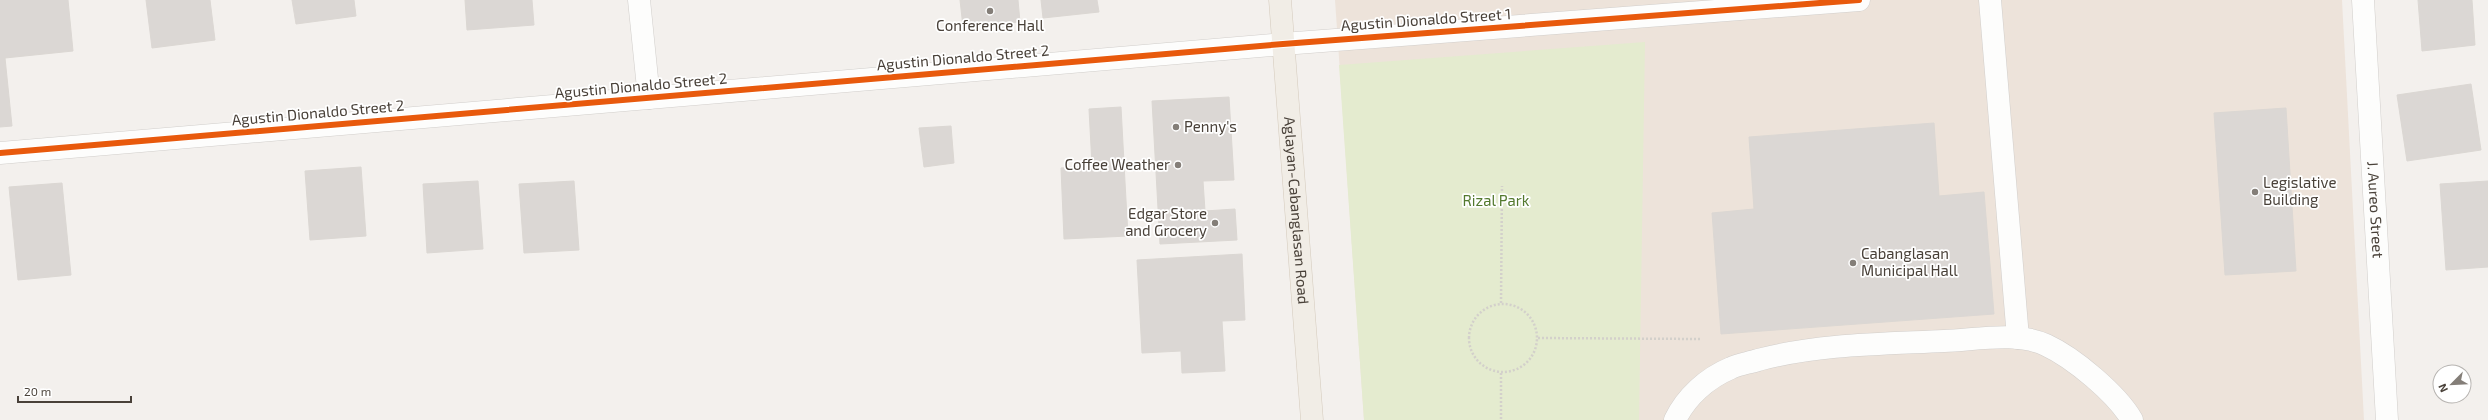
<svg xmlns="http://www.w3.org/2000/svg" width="2488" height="420" viewBox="0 0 2488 420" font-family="'Exo 2',sans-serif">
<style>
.commercial{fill:#ede3da}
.green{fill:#e4ebcf}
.building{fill:#dbd7d4;stroke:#dbd7d3}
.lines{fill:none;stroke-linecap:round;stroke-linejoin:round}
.minor-casing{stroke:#d1cecb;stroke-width:23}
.major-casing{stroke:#d4cabc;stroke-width:23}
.path{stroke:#d3d0cb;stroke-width:2.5;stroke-dasharray:2 2;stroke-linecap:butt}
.minor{stroke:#fdfdfc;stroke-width:22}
.major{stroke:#f1ede6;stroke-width:22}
.cycleway-casing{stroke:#fff;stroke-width:8}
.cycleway{stroke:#e8590c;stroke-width:6}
.poi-dot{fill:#847e78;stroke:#fff;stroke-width:1.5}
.labels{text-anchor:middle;stroke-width:3.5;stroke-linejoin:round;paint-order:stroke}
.street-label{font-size:15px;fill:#494139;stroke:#fff}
.poi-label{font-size:15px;fill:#494139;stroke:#fff;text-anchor:start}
.park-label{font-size:15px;fill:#53792e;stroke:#fff}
</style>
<rect width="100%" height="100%" fill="#f3f0ed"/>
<path class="commercial" d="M1335,0H2342L2364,420H1364Z"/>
<path class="green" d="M1645,42L1639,420H1364L1339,65Z"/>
<path class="building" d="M0,0H68L73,51L5,58L12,126L0,127Z
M146,0H210L215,40L152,48Z
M292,0H354L356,16L296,24Z
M465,0H532L534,25L467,30Z
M960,0H1018L1020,22L963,27Z
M1041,0H1097L1099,12L1043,18Z
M2418,0H2472L2475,45L2422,51Z
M2471,84L2481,150L2407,161L2397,95Z
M1229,97L1234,180L1203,181L1205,211L1235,209L1237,240L1160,244L1152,101Z
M1121,107L1124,163L1092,165L1089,109Z
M2286,108L2296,271L2225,275L2214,113Z
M1934,123L1939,196L1984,192L1994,314L1721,334L1712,213L1754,209L1749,137Z
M951,126L954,163L924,167L919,128Z
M1124,164L1128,236L1064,239L1061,168Z
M361,167L366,236L310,240L305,171Z
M478,181L483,249L427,253L423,184Z
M574,181L579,250L524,253L519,184Z
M2488,181V267L2446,270L2440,184Z
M62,183L71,275L18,280L9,187Z
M1242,254L1245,320L1222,321L1225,371L1182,373L1181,351L1142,353L1137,260Z"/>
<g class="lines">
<g class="minor-casing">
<g id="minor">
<path d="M639,0L649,98"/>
<path d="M1990,0L2018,338"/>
<path id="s1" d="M2363,0L2387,420"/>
<path d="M0,153L1283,44L1859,0"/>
<path d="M1675,420C1686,397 1707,378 1731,368C1739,364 1749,363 1758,360C1818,344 1882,344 1944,341C1976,340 2016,331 2046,345C2074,358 2117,394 2132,420"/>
</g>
</g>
<g class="major-casing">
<g id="major">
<path id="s2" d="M1280,0L1312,420"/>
</g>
</g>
<path class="path" d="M1501,303L1502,186
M1469 338a34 34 0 1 1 68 0a34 34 0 1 1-68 0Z
M1538,338L1700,339
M1501,373V420"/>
<use href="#minor" class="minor"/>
<use href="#major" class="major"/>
<g class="cycleway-casing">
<path id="cycleway" d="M0,153L1283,44L1859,0"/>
</g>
<use href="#cycleway" class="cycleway"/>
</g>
<g class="poi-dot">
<circle cx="990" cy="11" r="4"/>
<circle cx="1176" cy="127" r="4"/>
<circle cx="1178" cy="165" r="4"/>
<circle cx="2255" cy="192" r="4"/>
<circle cx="1215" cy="223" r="4"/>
<circle cx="1853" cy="263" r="4"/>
</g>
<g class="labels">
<g class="street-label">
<text transform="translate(1426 20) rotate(-4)" y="5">Agustin Dionaldo Street 1</text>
<text transform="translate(963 58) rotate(-5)" y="5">Agustin Dionaldo Street 2</text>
<text transform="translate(641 86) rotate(-5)" y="5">Agustin Dionaldo Street 2</text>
<text transform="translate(318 113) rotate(-5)" y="5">Agustin Dionaldo Street 2</text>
<text dy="5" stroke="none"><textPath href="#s2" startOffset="211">Aglayan-Cabanglasan Road</textPath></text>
<text dy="5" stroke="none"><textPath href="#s1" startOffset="210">J. Aureo Street</textPath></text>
</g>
<g class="poi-label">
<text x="990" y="31" text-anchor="middle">Conference Hall</text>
<text x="1184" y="132">Penny's</text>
<text x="1170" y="170" text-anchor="end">Coffee Weather</text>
<text x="2263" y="188">Legislative<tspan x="2263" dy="17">Building</tspan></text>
<text x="1207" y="219" text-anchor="end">Edgar Store<tspan x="1207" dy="17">and Grocery</tspan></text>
<text x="1861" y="259">Cabanglasan<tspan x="1861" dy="17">Municipal Hall</tspan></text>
</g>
<g class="park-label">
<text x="1496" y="206">Rizal Park</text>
</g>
</g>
<g transform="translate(2452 384) rotate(246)"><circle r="19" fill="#ffffff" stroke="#b6b3b0"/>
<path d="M0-3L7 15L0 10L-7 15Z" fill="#847e78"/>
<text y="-6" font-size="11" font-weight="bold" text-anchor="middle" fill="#494139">N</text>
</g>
<path d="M18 396v6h113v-6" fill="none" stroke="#494139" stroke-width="2"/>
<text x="24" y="396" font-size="12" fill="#494139" stroke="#ffffff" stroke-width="3" paint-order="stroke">20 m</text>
</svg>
